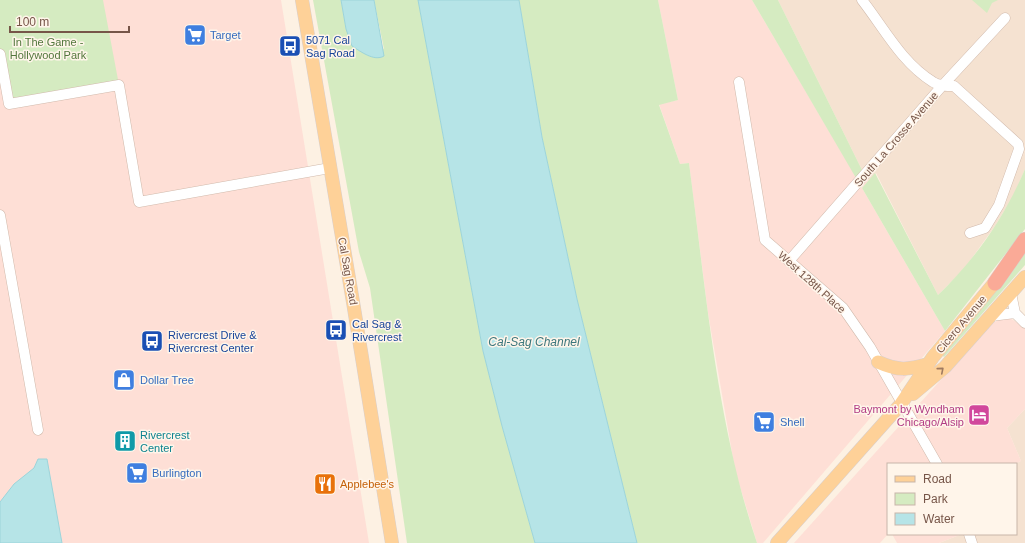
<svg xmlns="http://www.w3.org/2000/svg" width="1025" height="543" viewBox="0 0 1025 543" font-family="Helvetica,sans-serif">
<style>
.residential{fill:#f5e2d1}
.commercial{fill:#fedfd6}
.green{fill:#d5ebc1}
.water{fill:#b6e4e7;stroke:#9cd4da}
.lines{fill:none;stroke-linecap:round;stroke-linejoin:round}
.minor-casing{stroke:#d1baac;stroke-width:11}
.major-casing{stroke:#d9cfcc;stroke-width:14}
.highway-casing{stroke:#d9cfcc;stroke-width:16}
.minor{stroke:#fff;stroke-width:10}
.major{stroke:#fed198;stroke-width:13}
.highway{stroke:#faaa97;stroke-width:15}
.oneway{stroke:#9f7a60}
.labels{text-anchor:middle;stroke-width:3;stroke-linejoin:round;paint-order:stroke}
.shop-label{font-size:11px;fill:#366cbe;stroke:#fff5ea;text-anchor:start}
.transit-label{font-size:11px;fill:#164399;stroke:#fff5ea;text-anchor:start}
.park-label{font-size:11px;fill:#52773c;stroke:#fff5ea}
.street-label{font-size:11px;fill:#765548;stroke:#fff5ea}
.hotel-label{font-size:11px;fill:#b23c85;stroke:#fff5ea;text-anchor:end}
.culture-label{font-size:11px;fill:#0d838f;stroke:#fff5ea;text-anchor:start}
.food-label{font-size:11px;fill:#c56008;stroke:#fff5ea;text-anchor:start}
.water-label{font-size:12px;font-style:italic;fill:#3b767c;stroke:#fff5ea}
</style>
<rect width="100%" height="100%" fill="#fdf1e3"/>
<path class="residential" d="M778,0H1025V169L1014,195L995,226L964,269L938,295L876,173L869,180L862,170Z
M1025,409V543H939L962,534H1016V464H1014L1021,461L1007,428Z"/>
<path class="commercial" d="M0,0H281L369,543H0Z
M658,0H752L856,177L862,170L869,180L862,188L945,331L763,543H757L735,470L708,313L689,163L680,164L659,104L678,100Z
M1010,318L1025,328V409L1007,428L1021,461L1014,464H888V534L880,543H794L992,323L1001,319Z
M892,534H962L939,543H897Z"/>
<path class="green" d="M0,0H103L119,85L9,104L0,54Z
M313,0H341L346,29L384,49L374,0H418L483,351L502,426L535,543H407L370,288L359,252Z
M519,0H658L678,100L659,105L680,164L689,163C706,290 716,421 757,543H637L577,299L542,137Z
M752,0H778L862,170L856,178Z
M972,0H998L992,3L987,13Z
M1025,169V229L945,331L862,188L875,173L938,295C977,257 1004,218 1025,169Z
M1025,253V265L944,357L942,355L972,315Z"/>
<path class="water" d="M341,0H374L384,56C374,62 360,51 352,46L346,29Z
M418,0H519L542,137L577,299L637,543H535L502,426L483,351Z
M38,459H47L62,543H0V502L14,484L34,468Z"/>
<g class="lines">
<g class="minor-casing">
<path id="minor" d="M862,0C884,28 901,62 933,82C939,86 947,86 954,86L1018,144L1019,149L999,205L985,228L970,233
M0,54L9,104L119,85L139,202L330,168
M739,82L765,240L843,308L870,347L937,464
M0,215L38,430
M789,261L942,86L1005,18
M1011,293L1015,313L1025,323
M991,316L1015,313
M969,534L972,543"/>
</g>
<g class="major-casing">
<path id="major" d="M302,0L353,302L392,543
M878,362C898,371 908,370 928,364
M913,394L945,367L1025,277
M777,543L901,404L933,357L1001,275"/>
</g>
<g class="highway-casing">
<path id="highway" d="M995,283L1025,240"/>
</g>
<use href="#minor" class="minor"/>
<use href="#major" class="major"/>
<use href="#highway" class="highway"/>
</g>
<defs><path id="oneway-chevron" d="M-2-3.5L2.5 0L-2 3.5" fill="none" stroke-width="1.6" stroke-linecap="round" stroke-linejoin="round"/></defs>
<use class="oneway" href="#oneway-chevron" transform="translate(941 370) rotate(-41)"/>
<defs>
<g id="supermarket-square" transform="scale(1.15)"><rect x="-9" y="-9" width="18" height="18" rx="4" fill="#3f7fe0" stroke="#fff5ea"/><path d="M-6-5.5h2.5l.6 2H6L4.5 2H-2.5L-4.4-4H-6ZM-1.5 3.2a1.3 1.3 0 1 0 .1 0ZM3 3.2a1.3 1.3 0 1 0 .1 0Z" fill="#fff"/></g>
<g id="bus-square" transform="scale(1.15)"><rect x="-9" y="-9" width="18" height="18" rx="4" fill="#1a4fb4" stroke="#fff5ea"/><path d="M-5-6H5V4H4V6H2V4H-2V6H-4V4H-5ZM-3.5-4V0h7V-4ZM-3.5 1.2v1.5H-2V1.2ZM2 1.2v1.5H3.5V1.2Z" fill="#fff"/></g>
<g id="shop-square" transform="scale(1.15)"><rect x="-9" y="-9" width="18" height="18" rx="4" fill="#3f7fe0" stroke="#fff5ea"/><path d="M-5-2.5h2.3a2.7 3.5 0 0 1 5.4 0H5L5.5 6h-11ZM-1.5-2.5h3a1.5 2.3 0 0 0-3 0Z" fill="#fff"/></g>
<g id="hotel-square" transform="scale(1.15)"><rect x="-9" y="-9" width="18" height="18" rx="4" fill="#d1479c" stroke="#fff5ea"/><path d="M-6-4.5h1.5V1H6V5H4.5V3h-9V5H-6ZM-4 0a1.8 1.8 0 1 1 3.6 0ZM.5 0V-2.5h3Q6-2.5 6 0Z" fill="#fff"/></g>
<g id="building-square" transform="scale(1.15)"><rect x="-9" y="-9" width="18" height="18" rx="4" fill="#0f9aa8" stroke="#fff5ea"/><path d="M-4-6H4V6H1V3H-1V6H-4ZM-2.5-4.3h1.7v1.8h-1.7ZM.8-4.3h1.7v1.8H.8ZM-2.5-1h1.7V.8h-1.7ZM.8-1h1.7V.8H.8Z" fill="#fff"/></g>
<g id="restaurant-square" transform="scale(1.15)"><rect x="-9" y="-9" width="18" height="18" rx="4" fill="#e8710a" stroke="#fff5ea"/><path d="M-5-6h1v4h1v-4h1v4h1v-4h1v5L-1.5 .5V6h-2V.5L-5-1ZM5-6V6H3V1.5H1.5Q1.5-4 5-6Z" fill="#fff"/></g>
</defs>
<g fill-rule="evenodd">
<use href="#supermarket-square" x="195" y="35"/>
<use href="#bus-square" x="290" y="46"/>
<use href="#bus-square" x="336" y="330"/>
<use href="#bus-square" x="152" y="341"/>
<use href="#shop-square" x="124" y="380"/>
<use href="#hotel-square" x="979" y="415"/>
<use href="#supermarket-square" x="764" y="422"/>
<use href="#building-square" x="125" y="441"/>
<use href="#supermarket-square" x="137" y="473"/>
<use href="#restaurant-square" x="325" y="484"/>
</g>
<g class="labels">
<g class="shop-label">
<text x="210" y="39">Target</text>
<text x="140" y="384">Dollar Tree</text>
<text x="780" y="426">Shell</text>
<text x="152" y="477">Burlington</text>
</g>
<g class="transit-label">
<text x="306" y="44">5071 Cal<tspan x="306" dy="13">Sag Road</tspan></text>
<text x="352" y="328">Cal Sag &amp;<tspan x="352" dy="13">Rivercrest</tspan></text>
<text x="168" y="339">Rivercrest Drive &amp;<tspan x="168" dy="13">Rivercrest Center</tspan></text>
</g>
<g class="park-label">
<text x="48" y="46">In The Game -<tspan x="48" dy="13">Hollywood Park</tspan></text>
</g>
<g class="street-label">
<text transform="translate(896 139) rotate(-49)" y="4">South La Crosse Avenue</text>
<text transform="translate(348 271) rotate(80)" y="4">Cal Sag Road</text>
<text transform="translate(812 282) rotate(42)" y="4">West 128th Place</text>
<text transform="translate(961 324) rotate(-50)" y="4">Cicero Avenue</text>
</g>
<g class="hotel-label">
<text x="964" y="413">Baymont by Wyndham<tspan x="964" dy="13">Chicago/Alsip</tspan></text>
</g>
<g class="culture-label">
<text x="140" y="439">Rivercrest<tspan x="140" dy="13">Center</tspan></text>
</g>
<g class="food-label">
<text x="340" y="488">Applebee's</text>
</g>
<g class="water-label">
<text x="534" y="346">Cal-Sag Channel</text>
</g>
</g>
<rect x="887" y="463" width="130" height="72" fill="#fff5ea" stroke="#c8b5a9"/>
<rect x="895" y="476" width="20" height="6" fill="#fed198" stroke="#c8b5a9"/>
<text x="923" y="483" font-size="12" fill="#765548">Road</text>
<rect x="895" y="493" width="20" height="12" fill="#d5ebc1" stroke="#c8b5a9"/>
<text x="923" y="503" font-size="12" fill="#765548">Park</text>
<rect x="895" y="513" width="20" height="12" fill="#b6e4e7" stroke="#c8b5a9"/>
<text x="923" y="523" font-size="12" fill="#765548">Water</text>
<path d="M10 26v6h119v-6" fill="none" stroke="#765548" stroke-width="2"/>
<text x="16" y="26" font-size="12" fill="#765548" stroke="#fff5ea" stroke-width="3" paint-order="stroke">100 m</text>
</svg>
